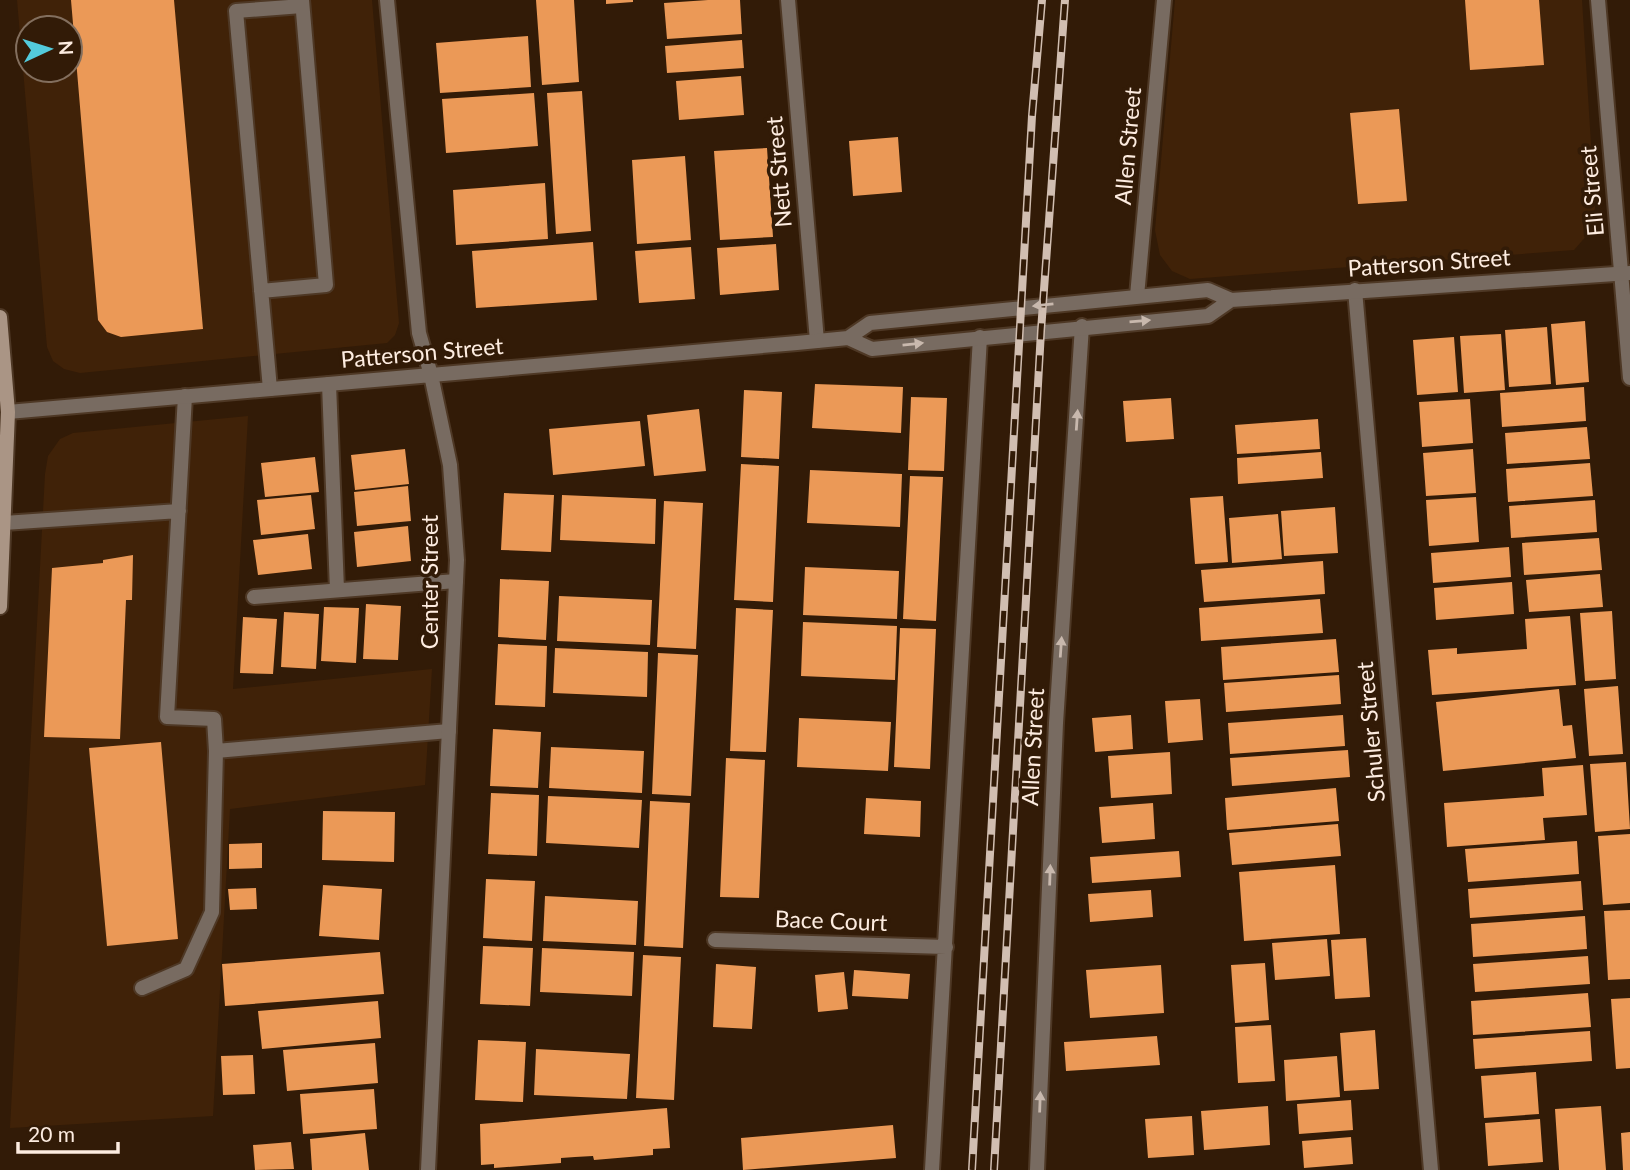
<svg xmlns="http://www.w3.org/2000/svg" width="1630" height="1170" viewBox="0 0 1630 1170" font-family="Lato,sans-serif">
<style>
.built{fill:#402208;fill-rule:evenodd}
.building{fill:#eb9957}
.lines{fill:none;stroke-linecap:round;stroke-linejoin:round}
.service-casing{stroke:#4e3825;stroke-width:18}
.minor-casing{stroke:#4e3825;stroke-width:18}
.tertiary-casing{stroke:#4e3825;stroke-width:18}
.secondary-casing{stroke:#4e3825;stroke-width:18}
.service{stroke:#786b61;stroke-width:14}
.minor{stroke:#786b61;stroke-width:14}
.tertiary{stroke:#786b61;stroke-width:14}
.secondary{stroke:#aa9585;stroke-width:14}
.rail-casing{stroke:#d1beb1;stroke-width:8}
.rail{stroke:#321b07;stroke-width:5;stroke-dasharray:16;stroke-linecap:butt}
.oneway{fill:#c8b8ad}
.labels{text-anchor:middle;stroke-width:7;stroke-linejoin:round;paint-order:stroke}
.street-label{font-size:23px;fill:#fdece0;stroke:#321b07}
</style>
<rect width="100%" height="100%" fill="#321b07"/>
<path class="built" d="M17,0H372L399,323L395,335L387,343L80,373L64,369L53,361L47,347ZM28,28H70V70H28Z
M1175,0H1582L1595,208L1588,234L1574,250L1190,279L1172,271L1160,255L1155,230Z
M248,416L233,689L432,669L425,785L230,809L213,1116L10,1128L45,474L48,456L60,439L73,433Z"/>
<path class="building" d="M71,0H174L203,329L121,337L107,332L98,320Z
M536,0H574L579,82L542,85Z
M606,0H633V2L606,4Z
M708,0H740L742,34L667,39L664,3Z
M1465,0H1539L1544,65L1470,70Z
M528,36L531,87L440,93L436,43Z
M742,40L744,68L667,73L665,46Z
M741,76L744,115L679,120L676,81Z
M582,91L591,231L556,234L547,93Z
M534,93L538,146L446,153L442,99Z
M1399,109L1407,201L1358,204L1350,113Z
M898,137L902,192L853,196L849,141Z
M767,148L773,237L720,240L714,151Z
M685,156L691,240L637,244L632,160Z
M545,183L548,239L456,245L453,190Z
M593,242L597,300L476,308L472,251Z
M776,244L779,290L720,295L717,248Z
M691,247L695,299L639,303L635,251Z
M1585,321L1589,382L1556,385L1551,324Z
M1547,327L1551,384L1509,387L1505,330Z
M1501,334L1505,390L1464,393L1460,336Z
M1454,337L1458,392L1417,395L1413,340Z
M815,384L903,387L901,433L812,428Z
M1584,387L1586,421L1502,427L1500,393Z
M744,390L782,392L779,459L741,457Z
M911,397L947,398L944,471L908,470Z
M1171,398L1174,439L1126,442L1123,401Z
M1470,399L1473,443L1422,447L1419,402Z
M699,409L706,471L654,476L647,415Z
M1318,419L1320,449L1237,454L1235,425Z
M640,421L645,466L553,475L549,429Z
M1587,427L1590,459L1507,464L1505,433Z
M405,449L409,484L355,490L351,455Z
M1473,449L1476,493L1426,496L1423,453Z
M1321,452L1323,478L1238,484L1237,458Z
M315,457L319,492L265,497L261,463Z
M1590,463L1593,496L1508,502L1506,469Z
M741,464L779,466L773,602L734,600Z
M810,470L902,474L900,527L807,523Z
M910,476L943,477L936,621L903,619Z
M408,486L411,521L357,526L354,492Z
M504,493L554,495L551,552L501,550Z
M311,495L315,529L261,535L257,500Z
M562,495L656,499L655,544L560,540Z
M1223,496L1228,562L1195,564L1190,498Z
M1476,497L1479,542L1429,546L1426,500Z
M1595,500L1597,532L1511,538L1509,506Z
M664,501L703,503L696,649L657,647Z
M1335,507L1338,553L1284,556L1281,511Z
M1278,514L1282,559L1232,563L1229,518Z
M408,526L411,561L357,567L354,532Z
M308,534L312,569L258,575L253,540Z
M1599,538L1602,570L1524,575L1522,543Z
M1509,547L1511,577L1433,583L1431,553Z
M133,555L132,600H126L120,739L44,737L52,568L103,563V560Z
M1323,561L1325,594L1204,602L1201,570Z
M805,567L899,571L897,619L803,615Z
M1600,574L1603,607L1529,612L1526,580Z
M500,579L549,581L546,640L498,637Z
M1512,582L1514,614L1436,620L1434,588Z
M559,596L652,600L650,645L557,641Z
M1320,599L1323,633L1201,641L1199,608Z
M366,604L401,606L398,660L363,659Z
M324,607L359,608L356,663L321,661Z
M736,608L773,610L766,752L730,751Z
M1612,611L1616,679L1585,681L1580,613Z
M284,612L319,614L316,669L281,667Z
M1570,616L1576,685L1432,695L1428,650L1457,648V654L1527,649L1525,619Z
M243,617L277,619L273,674L240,673Z
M803,622L897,626L895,680L801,676Z
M900,628L936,629L930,769L894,767Z
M1336,639L1339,672L1223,680L1221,647Z
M498,644L547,646L545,707L495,705Z
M555,648L648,652L647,697L553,693Z
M658,653L698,655L691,796L652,794Z
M1339,675L1341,704L1226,712L1224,683Z
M1618,686L1623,754L1589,756L1584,689Z
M1559,689L1563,726L1572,725L1576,758L1443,771L1436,702Z
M1200,699L1203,740L1168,743L1165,701Z
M1131,715L1133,749L1095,752L1092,718Z
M1343,715L1345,746L1230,754L1228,723Z
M799,718L891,722L888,771L797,767Z
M493,729L541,732L538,788L490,786Z
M161,742L178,939L107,946L89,748Z
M551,747L644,751L642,793L549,788Z
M1348,750L1350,777L1232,786L1230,758Z
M1170,752L1172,794L1111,798L1108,756Z
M726,758L765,760L759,898L720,897Z
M1626,762L1630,829L1595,832L1590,764Z
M1583,765L1587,815L1543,818L1545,840L1447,847L1444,803L1544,796L1542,768Z
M1336,788L1339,821L1227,830L1225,798Z
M491,793L539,795L537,856L488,854Z
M548,796L642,800L639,848L546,843Z
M866,798L921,801L920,837L864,834Z
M650,801L690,803L683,948L644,946Z
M1153,803L1155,839L1102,843L1099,807Z
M323,811L395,812L394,862L322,860Z
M1338,824L1341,856L1232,865L1229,833Z
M1630,834V903L1603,905L1598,836Z
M1577,841L1579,874L1468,882L1465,849Z
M262,843V868L229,869V844Z
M1179,851L1181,877L1092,883L1090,857Z
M1335,865L1340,934L1244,941L1239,872Z
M486,879L535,881L532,941L483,938Z
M1581,881L1583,910L1470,918L1468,889Z
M323,885L382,889L379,940L319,936Z
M256,888L257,909L230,910L228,889Z
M1151,890L1153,917L1090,922L1088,894Z
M545,896L638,901L636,945L543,941Z
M1630,910V979L1608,980L1604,911Z
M1585,916L1587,949L1473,957L1471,924Z
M1366,938L1370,997L1335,999L1331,940Z
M1327,939L1330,976L1275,980L1272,943Z
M483,946L533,948L530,1006L480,1004Z
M542,948L634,952L632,996L540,992Z
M380,952L384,994L225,1006L222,964Z
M643,955L681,957L674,1100L636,1098Z
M1588,956L1590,984L1475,992L1473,964Z
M1265,963L1269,1020L1235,1023L1231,965Z
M716,964L756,967L752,1029L713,1027Z
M1161,965L1164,1013L1090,1018L1086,970Z
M854,970L910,974L908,999L852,996Z
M844,972L848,1009L818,1012L815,975Z
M1588,993L1591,1027L1473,1035L1471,1001Z
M1630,998V1068L1616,1069L1611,999Z
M378,1001L381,1038L262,1049L258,1011Z
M1271,1025L1275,1081L1238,1083L1235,1027Z
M1375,1030L1379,1089L1344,1091L1340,1033Z
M1590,1031L1592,1061L1475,1069L1473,1039Z
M1157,1036L1160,1065L1066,1071L1064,1042Z
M478,1040L526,1042L523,1102L475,1100Z
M375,1043L378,1083L287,1091L283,1050Z
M536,1049L630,1054L627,1099L534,1095Z
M253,1055L255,1094L223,1095L221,1056Z
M1337,1056L1340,1097L1286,1101L1284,1060Z
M1536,1072L1539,1114L1484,1118L1481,1076Z
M374,1089L377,1129L303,1134L300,1094Z
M1351,1100L1353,1130L1299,1134L1297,1104Z
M1268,1106L1270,1145L1204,1150L1201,1111Z
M1601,1106L1606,1170H1559L1555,1109Z
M667,1108L670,1148L653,1149V1155L594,1160L593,1156L575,1157L561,1158V1163L494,1168V1164L481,1165L480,1124Z
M1192,1116L1194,1155L1148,1158L1145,1119Z
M1540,1119L1543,1162L1488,1166L1485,1123Z
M893,1125L896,1158L743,1170L741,1138Z
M1630,1132V1170H1623L1621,1133Z
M365,1133L369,1170H312L310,1139Z
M1351,1137L1353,1164L1304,1168L1302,1141Z
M291,1142L294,1169L255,1170L253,1145Z"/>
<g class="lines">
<g class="service-casing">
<path id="service" d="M261,291L326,285L302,0
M329,384L337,590
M270,389L236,11L302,6
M185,396L167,717L214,719L216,751L449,731
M4,523L179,511
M254,597L456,581
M142,988L186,969L212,912L216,751"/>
</g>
<g class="minor-casing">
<path id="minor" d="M788,0L817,341
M1598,0L1630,378
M1355,290L1431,1170
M1137,296L1164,0
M715,940L946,947
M932,1170L980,337
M1037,1170L1056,723L1082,326"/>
</g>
<g class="tertiary-casing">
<path id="tertiary" d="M387,0L419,333L431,375L450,465L457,560L428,1170
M848,338L872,349L1208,316L1231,300L1630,273
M8,412L797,343L848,338L870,323L1208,290L1231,300"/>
</g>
<g class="secondary-casing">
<path id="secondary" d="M0,317L8,412L0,607"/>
</g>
<use href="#service" class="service"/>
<use href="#minor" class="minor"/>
<use href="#tertiary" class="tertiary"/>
<use href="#secondary" class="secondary"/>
<g class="rail-casing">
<path id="rail" d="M972,1170L1032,116L1042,0
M994,1170L1041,331L1065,0"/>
</g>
<use href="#rail" class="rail"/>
</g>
<defs><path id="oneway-solid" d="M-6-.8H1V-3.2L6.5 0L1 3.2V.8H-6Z" transform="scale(1.75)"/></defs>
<g class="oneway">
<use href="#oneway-solid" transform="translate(1043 305) rotate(174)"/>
<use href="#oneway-solid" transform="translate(1140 321) rotate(-5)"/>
<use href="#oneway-solid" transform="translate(913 344) rotate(-6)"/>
<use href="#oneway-solid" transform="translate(1077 420) rotate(-86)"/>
<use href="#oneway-solid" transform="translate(1061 647) rotate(-86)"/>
<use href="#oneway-solid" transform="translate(1050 875) rotate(-88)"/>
<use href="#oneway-solid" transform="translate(1040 1102) rotate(-88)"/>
</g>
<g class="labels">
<g class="street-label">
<text transform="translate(1128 146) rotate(-85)" y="8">Allen Street</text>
<text transform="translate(779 172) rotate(-95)" y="8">Nett Street</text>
<text transform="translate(1592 191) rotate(-95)" y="8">Eli Street</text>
<text transform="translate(1429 263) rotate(-4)" y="8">Patterson Street</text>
<text transform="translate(422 353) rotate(-5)" y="8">Patterson Street</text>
<text transform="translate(430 582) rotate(-90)" y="8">Center Street</text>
<text transform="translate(1371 732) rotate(-95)" y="8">Schuler Street</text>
<text transform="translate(1033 747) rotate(-87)" y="8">Allen Street</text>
<text transform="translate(831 921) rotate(2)" y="8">Bace Court</text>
</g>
</g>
<g transform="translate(49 49) rotate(86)"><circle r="33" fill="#321b07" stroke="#836f5e" stroke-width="2"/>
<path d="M0-5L12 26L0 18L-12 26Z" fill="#53cbdc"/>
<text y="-10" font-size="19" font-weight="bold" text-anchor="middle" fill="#fdece0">N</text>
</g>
<path d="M18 1142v10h100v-10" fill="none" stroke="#fdece0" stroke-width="3.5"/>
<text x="28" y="1142" font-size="21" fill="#fdece0" stroke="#321b07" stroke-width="5" paint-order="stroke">20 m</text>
</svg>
